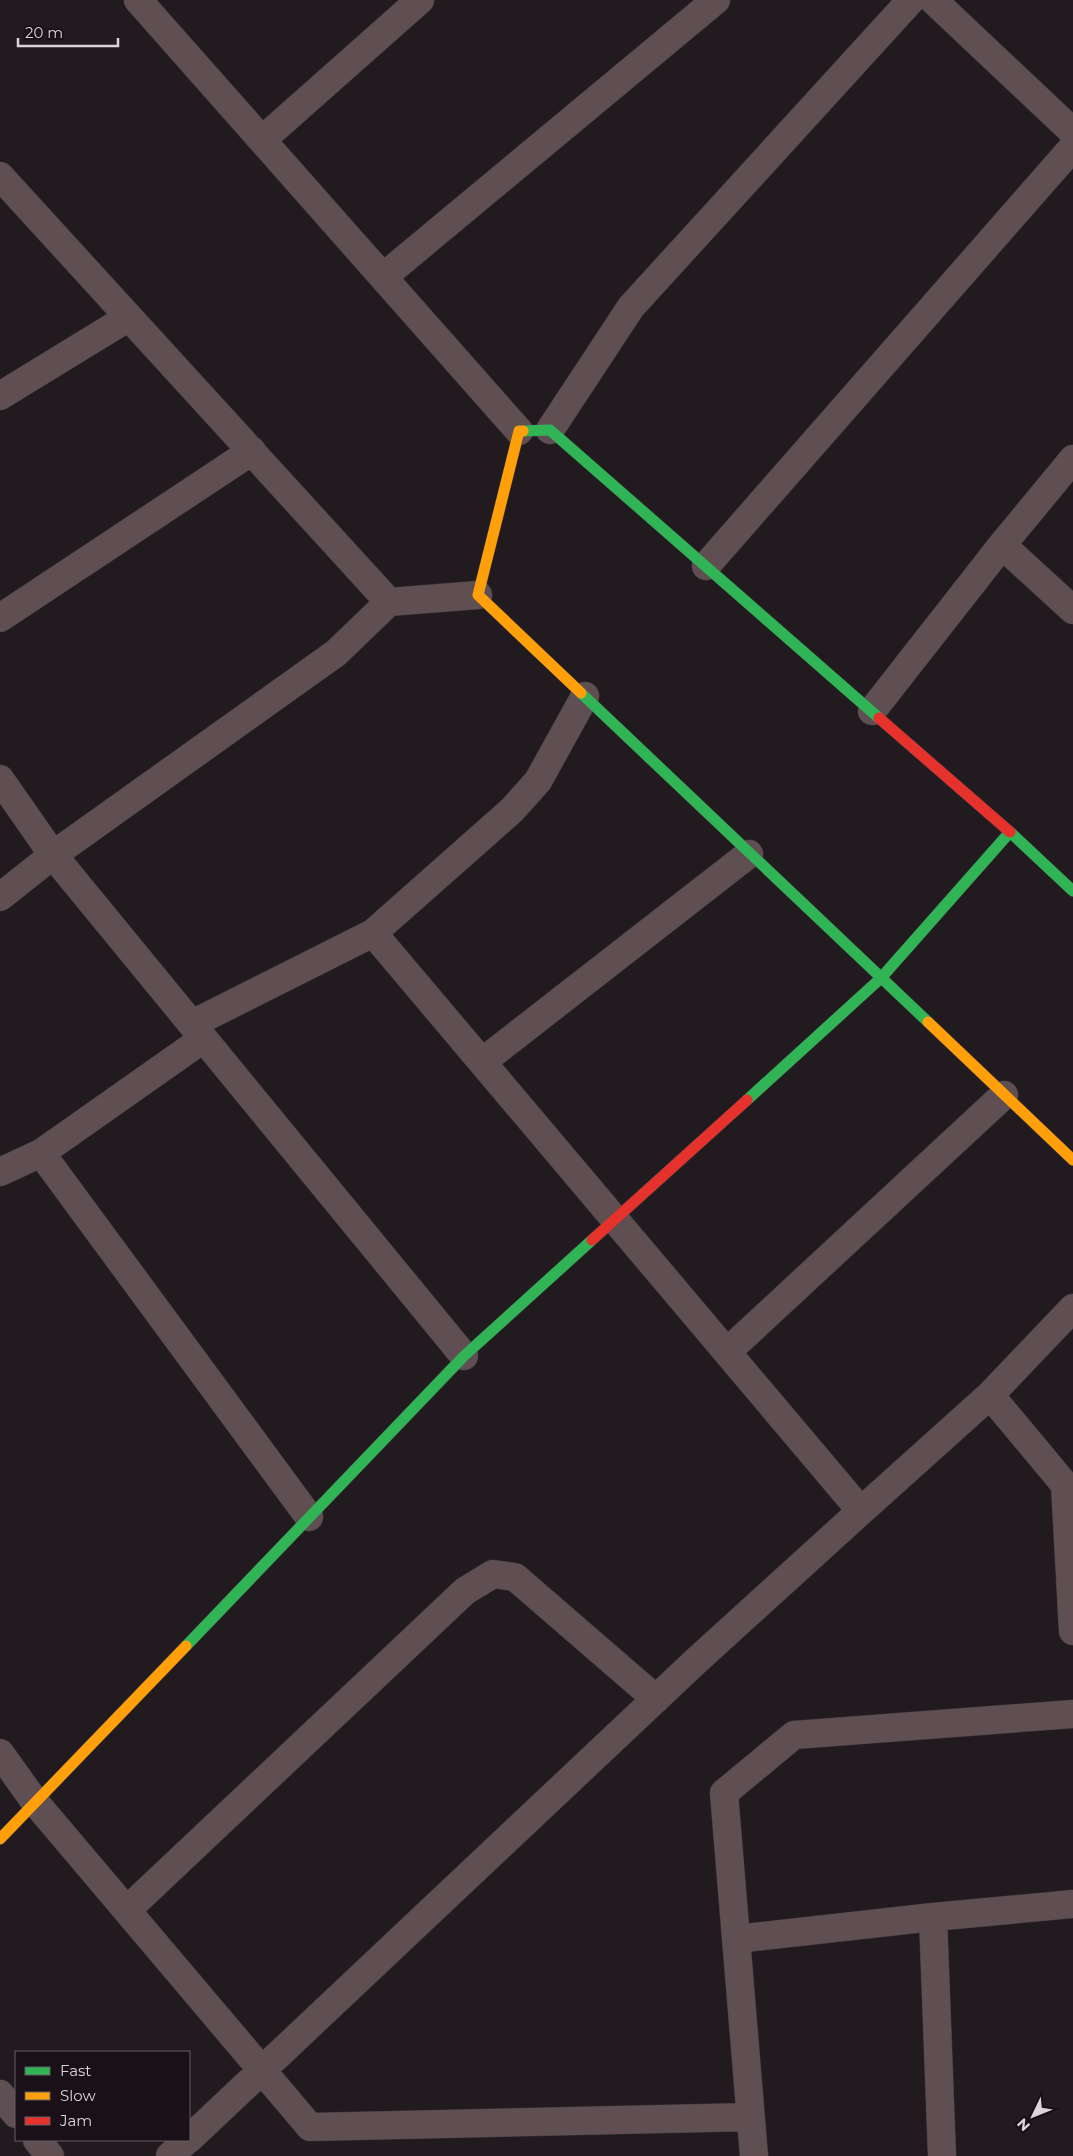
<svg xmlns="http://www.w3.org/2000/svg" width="1073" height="2156" viewBox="0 0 1073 2156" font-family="Montserrat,sans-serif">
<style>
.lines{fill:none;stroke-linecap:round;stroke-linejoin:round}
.street-casing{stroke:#3a3639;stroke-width:29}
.fast-casing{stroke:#3a3639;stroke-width:12}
.slow-casing{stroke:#3a3639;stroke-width:12}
.jam-casing{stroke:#3a3639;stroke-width:12}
.street{stroke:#5f4e52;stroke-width:28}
.fast{stroke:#30b455;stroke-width:11}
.slow{stroke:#ff9f0a;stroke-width:11}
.jam{stroke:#e5322d;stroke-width:11}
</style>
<rect width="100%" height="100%" fill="#211b20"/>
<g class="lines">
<g class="street-casing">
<path id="street" d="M138,0L519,431
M933,0L1073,132
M262,140L420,0
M0,176L389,602L478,595
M383,277L716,0
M0,396L129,317
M550,430L631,307L911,0
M1002,545L1073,610
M706,566L1073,147
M0,618L252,451
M872,711L1002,545L1073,459
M0,779L53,855L336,653L389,602
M0,897L53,855L464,1356
M373,933L512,810L538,781L585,696
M192,1024L373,933L861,1511L990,1395
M482,1062L749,854
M41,1153L309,1517
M0,1172L41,1153L203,1039
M1073,1308L990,1395L1065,1485L1073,1631
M727,1352L1004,1095
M0,1753L35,1802L310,2127L751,2117
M127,1910L465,1591L493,1574L515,1577L656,1699
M736,1939L933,1917
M0,2094L16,2114
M189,2139L696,1661L861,1511
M37,2140L50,2156
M170,2156L187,2140
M754,2156L724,1793L794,1735L1073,1714
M942,2156L933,1917L1073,1904"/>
</g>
<g class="fast-casing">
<path id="fast" d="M523,431L550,430L879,718
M581,693L928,1022
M747,1100L881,978L1010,832L1073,891
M186,1646L464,1356L592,1240"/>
</g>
<g class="slow-casing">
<path id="slow" d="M523,431H519L478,595L581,693
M928,1022L1073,1160
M0,1839L186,1646"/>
</g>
<g class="jam-casing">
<path id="jam" d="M879,718L1010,832
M592,1240L747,1100"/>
</g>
<use href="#street" class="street"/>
<use href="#fast" class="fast"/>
<use href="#slow" class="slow"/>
<use href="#jam" class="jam"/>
</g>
<rect x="15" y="2051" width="175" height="90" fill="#1a1017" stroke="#675e65"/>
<rect x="25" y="2067" width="25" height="8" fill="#30b455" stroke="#675e65"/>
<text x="60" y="2076" font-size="15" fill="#dbd4da">Fast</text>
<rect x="25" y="2092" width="25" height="8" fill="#ff9f0a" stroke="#675e65"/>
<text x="60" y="2101" font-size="15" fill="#dbd4da">Slow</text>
<rect x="25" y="2117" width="25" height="8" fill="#e5322d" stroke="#675e65"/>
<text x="60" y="2126" font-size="15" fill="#dbd4da">Jam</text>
<g transform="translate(1033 2116) rotate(227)" stroke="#1a1017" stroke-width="4" paint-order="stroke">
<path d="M0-4L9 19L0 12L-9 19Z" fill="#dbd4da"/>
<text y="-8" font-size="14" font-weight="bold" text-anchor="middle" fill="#dbd4da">N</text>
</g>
<path d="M18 38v8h100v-8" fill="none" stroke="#dbd4da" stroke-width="2.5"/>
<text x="25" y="38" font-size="15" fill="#dbd4da" stroke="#1a1017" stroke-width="4" paint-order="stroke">20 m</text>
</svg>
